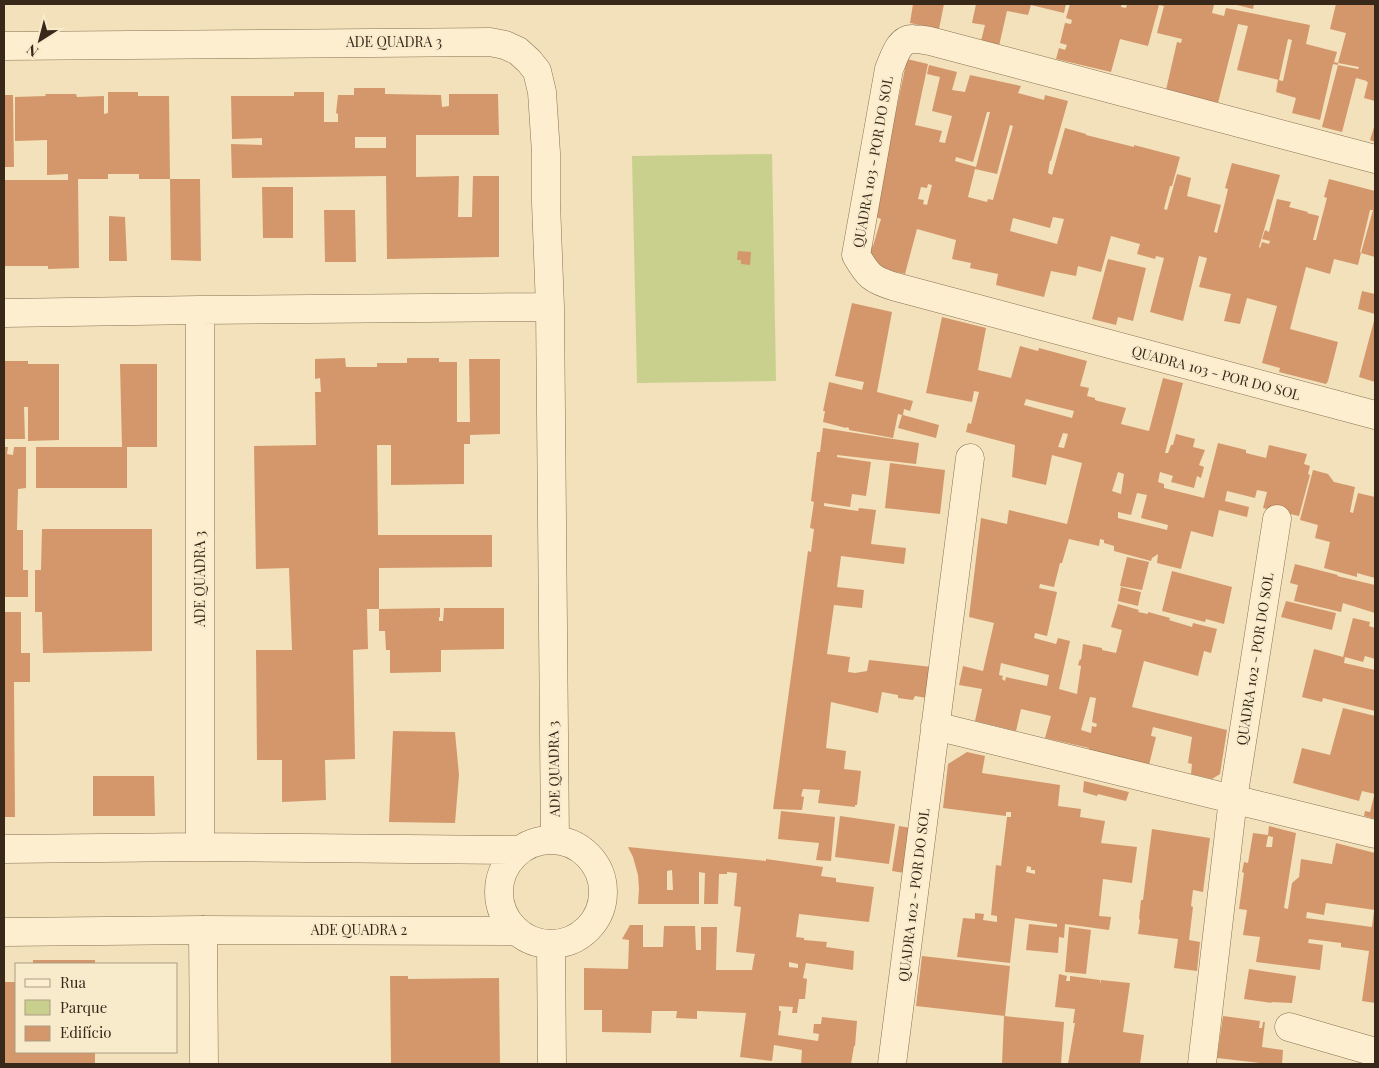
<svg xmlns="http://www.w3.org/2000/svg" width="1379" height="1068" viewBox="0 0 1379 1068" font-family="'Playfair Display',serif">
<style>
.green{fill:#c9d08e}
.building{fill:#d4976c;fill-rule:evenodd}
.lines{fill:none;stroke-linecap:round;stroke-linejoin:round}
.street-casing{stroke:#8a7053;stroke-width:29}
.street{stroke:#fceece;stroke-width:28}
.labels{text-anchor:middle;stroke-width:4;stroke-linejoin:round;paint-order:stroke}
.street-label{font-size:14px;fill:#37281a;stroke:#f8ebcb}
</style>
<rect width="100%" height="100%" fill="#f2e1ba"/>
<path class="green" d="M772,154L776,381L637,383L632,156Z"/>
<path class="building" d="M913,4H944L939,29L910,23Z
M976,4H1066L1064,13L1031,5L1028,15L1007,11L999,46L981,41L985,25L972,23Z
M1070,4H1122L1121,7L1126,8L1127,4H1209L1214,5L1212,13L1224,16L1226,8L1310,25L1306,44L1337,52L1334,62L1338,63V65L1333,64L1320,120L1292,113L1296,98L1276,92L1278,80L1283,81L1292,40L1288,39L1279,80L1237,70L1248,26L1238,24L1218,103L1166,90L1177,42L1181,43L1182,39L1157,33L1164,6L1159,5L1148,46L1120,39L1111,72L1056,59L1059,48L1065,50L1067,45L1060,43L1065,23L1071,24L1072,20L1066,18Z
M1233,4H1254L1253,9Z
M1336,4H1375V101L1364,98L1368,82H1366L1367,81L1356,78L1342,132L1322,127L1338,65L1358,69L1359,67L1338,63L1346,33L1330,29Z
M907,59L928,64L915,125L942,131L939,142L945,143L952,116L932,111L940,77L927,74L929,65L957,72L952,90L965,92L970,75L1021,86L1018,93L1044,100L1045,95L1068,101L1051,161H1050L1048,173L1052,175L1065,128L1086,134V135L1134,147V145L1180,157L1172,186H1170L1164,209L1167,210L1177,174L1191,178L1187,196L1221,205L1214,232L1217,233L1224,206L1228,189L1225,188L1232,163L1280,175L1259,247L1260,248L1262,242L1269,244L1270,241L1262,239L1265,230L1269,232L1277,199L1291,202L1289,207L1308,212L1307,213L1319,216L1313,240H1316L1327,198L1324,197L1329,179L1375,191V257L1361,253L1373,210H1370L1360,252L1361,253L1358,265L1334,259L1330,274L1306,267L1290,329L1338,342L1328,381L1326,384L1279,372L1280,368L1262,363L1277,306L1247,298L1240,324L1224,321L1231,294L1199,287L1207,258L1199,256L1183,321L1150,312L1164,258L1156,256L1155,259L1137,254L1140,244L1111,236L1101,272L1078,266L1076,276L1051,271L1044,297L996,285L998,274L970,268L971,263L952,259L956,240L917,229L905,274L869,265V245L873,246L881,219L873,216L875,210L878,211L879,209L873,208L882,177ZM987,112H990L976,167L955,161L956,157L973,162ZM1010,125L1013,126L993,200L988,199L987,202L968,197L975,169L997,174ZM928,184L932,185L927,205L923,204L924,200L918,199L921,187L927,188ZM1053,217L1064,219L1057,244L1010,231L1013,218L1050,228Z
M354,88H385V94L441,95L442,107L449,106V94H498L499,135H416V177L459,176L458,217H472L473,176H499V257L387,259L386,176L232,178L231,144L262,145V138L232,139L231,96H294V92H324V122H338V114L336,113L338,95H354ZM355,137H386V148H355Z
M108,92H138V96H169L170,179H139V174H108V179H78L79,268L48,269V266H4V180H68V174L47,175V140L15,141V97L46,96L45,94H76L77,97L104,96V114L108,113Z
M4,95H13L14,167H4Z
M1375,124V142L1370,140Z
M170,179H200L201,261L171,260Z
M262,187H293V238H263Z
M324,210H355L356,262H325Z
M109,216L125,217L127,261H109Z
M738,251L751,252L750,265L741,264V260H737Z
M1108,259L1146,268L1133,321L1118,317L1116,325L1092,319Z
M1362,291L1375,294V314L1358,309Z
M852,303L892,312L877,392L913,401L910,411L904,409L903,415L939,425L936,438L898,428L902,415L898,414L893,438L849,430V428L846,427V428L823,422L825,411H823L829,382L862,390L864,382L835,376Z
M942,317L986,328L978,370L1011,378L1020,346L1038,351L1039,348L1087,361L1080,386L1089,388L1087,396L1095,398V400L1098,401L1126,408L1121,424L1149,431L1163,378L1183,383L1165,453H1168L1171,445H1173L1176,434L1195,439L1193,447L1205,450L1199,465L1204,467L1201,478L1197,476L1194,488L1171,482L1173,476L1160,472L1158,482L1164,484V488L1204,498L1218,443L1246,450V453L1266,458L1269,445L1307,454L1304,464L1310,466L1308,474L1310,475L1299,516L1263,508L1267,492L1257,490L1255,498L1227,491L1225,501L1249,507L1247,517L1219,510L1213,537L1191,531L1181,569L1157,563L1158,554L1152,558L1151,561L1114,551V546L1104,543V540L1100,539L1099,546L1069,539L1062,563H1060L1054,587L1040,584L1039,588L1057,592L1047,636L1035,633L1034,638L1056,644L1058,638L1070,641L1059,689L1077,694L1081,666L1078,665L1080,659L1081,660L1083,644L1102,648V650L1116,653L1122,630L1111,627L1118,604L1139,610L1138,612L1148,614V612L1170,618L1169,620L1192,627L1193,623L1217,629L1211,653L1204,651L1198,676L1144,661L1132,707L1227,730L1220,774L1212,779L1191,774L1192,764L1188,763L1192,737L1153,727L1151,736L1156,737L1149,765L1088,750L1089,748L1045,738L1051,716L1021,709L1016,731L975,721L982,689L959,685L963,666L983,671L994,623L969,617L981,518L1007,524L1009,510L1067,524L1082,463L1052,455L1046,485L1012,477L1015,445L966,432L968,423L971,424L979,392L974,391L972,402L926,393ZM1026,399L1074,411L1072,418L1024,405ZM1063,433L1068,434L1064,448L1058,447ZM1118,472L1124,474L1121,494L1112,491ZM1137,493L1147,495L1141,518L1168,525L1167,530L1118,518V512L1131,515ZM1001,663L1049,675L1047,686L1006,677L1005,681L1002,679L1003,676L999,675ZM1090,697L1096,698L1092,722L1097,724L1096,727L1092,726L1091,733L1081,730Z
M1375,317V382L1359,377Z
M345,358L346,367H377V363H407V358H439V362H457V422H470L469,359H500V434L470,435V444H464V484L391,485V445H377L378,535H492V567L379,568V609H367L368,649L353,650L355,759L325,760L326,800L282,802V760H257L256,650H292L289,568L256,569L254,446L316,445L315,392H321L320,378L315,379V359Z
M4,361H28V364H59V440L28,441V407H24L25,439H4Z
M120,364H157V447H127V488H36V447H122Z
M823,428L919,443L916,464L837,455V457L871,462L866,496L852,494L850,507L824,503V506L858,511L859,508L876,510L871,544L906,548L904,564L841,556L837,587L864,590L862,608L834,605L827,654L850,657L848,672L855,673L867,671L869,660L932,667L927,698L915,696L913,700L898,698V695L882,692L878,713L831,702L826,748L846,751L844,769L861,771L857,805H855V807L818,803L820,790L803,789L801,796L804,797L802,810L773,809L808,551L811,552L814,529L810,528L814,502L811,501L817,452H820Z
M4,447H8L7,454L13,455L14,447H26V488L18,489L17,530H23V570H28V597H4Z
M890,463L945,470L940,514L885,508Z
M1313,470L1328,474L1334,482L1355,487L1350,512L1353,513L1358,493L1375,497V578L1357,573V577L1324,568L1330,542L1315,538L1318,525L1300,520Z
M42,529H152V651L43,653L42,612H35V570H41Z
M1127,557L1149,562L1142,590L1120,586Z
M1295,564L1338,575L1337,576L1375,585V613L1343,603L1341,612L1294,601L1298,585L1290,583Z
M1172,571L1232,587L1224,624L1206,619L1205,622L1162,611Z
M1121,587L1141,592L1138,606L1118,601Z
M1286,601L1336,613L1332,630L1281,617Z
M440,608V617H439V621H443L444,608H504V649L441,650V672L390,673V650H386L385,631H379V609Z
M4,612H21V653H30V682H14L15,817H4Z
M1353,618L1370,622L1369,626L1375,628V659L1365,656L1363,662L1345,657L1344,663L1375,670V711L1323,698L1322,702L1302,697L1314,649L1343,657Z
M1343,708L1375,716V794L1362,791L1359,801L1293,783L1302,748L1330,755Z
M393,731L455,732L459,775L455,823L389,822Z
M967,752L985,756L982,773L1060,785L1058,806L1081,809L1080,817L1105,821L1101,843L1137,847L1132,883L1103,879L1099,916L1111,917L1109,930L1065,924L1064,938L1059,937L1058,953L1026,950L1029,924L1057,927V924L1015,918L1010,963L957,957L963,918L975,919V913L984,914L983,920L997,922V916L991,915L996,865L1001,866L1007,817H1011V812H1006V816L943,808L948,764ZM1027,866L1031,867V870H1035V874L1026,872Z
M93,776H154L155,816H93Z
M1084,781L1129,792L1126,801L1098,794L1097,796L1083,792Z
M1374,796H1375V819L1364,816L1365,811L1370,812Z
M781,811L835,817L831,861L816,860L819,843L778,839Z
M840,816L895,824L889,864L835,857Z
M899,826L917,829L910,874L892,871Z
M1269,826L1296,833L1284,908L1288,909L1292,883L1299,877L1301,859L1332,864L1336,843L1375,853V910L1326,903L1324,915L1307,912L1306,918L1372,927L1374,911H1375V1003L1362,1001L1369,951L1341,947V943L1309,939L1308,943L1323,945L1320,970L1256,962L1260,937L1243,935L1247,910L1239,909L1244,873L1242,872L1244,862L1248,863L1253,833L1268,835ZM1268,836L1273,837L1272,847H1266Z
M1152,829L1210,838L1203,892L1193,890L1191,906L1193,907L1189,940L1200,942L1197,971L1174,968L1178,939L1138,934L1140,921L1139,918L1141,900H1143Z
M628,847L766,861V859L823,867L821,876L836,878V882L874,887L869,922L799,914L796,937L804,938V940L827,942L826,947L854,951L853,970L806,963L803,978L807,979L805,999H799L797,1013H792L793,1007L779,1006V1011H781L778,1035L818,1041L819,1034L813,1033L814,1024H821L822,1017L857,1021L855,1046H854L851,1064H801L802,1050L774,1045L772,1061L740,1057L746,1013L697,1011V1019L676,1018L677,1011H652L651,1033L602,1032V1010H584V968L628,969L629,940L622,939L630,925H643V947H663L664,926H695L696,950H701V927H717L716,970H752L754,958L755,954L736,952L741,907L734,906L737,873L727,872V874H719L718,904H704L705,873L699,872V904H638L639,889L638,875L633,857ZM672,870L673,890H667V871ZM789,962L798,964V968L789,967Z
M1069,927L1091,930L1086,974L1065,972Z
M922,956L1010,966L1005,1016L916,1006Z
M33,960H95V964H33Z
M1249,969L1296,976L1292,1003L1271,1002L1272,1003L1244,999Z
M1059,974L1067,976L1066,981H1070V976L1100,980V984L1101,980L1130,983L1123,1032L1144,1035L1140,1064H1068L1075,1023H1073L1075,1009L1055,1007Z
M390,976H408V979L499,978L500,1064H391Z
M4,982H16V1052H95V1064H4Z
M1004,1016L1064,1022L1061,1064H1002Z
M1223,1016L1260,1021L1259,1028H1262L1263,1022H1265L1262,1047L1283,1050L1282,1064H1269L1217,1058Z"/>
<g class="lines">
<g class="street-casing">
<path id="street" d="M4,46L490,42L505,45L518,51L529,61L537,71L542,92L546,153V203L550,307L555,840
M1375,159L930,41C924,40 919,39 913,39C899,38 894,58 889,69L856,255C868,276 872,280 896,287L1375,415
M4,313L200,310L550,307
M935,726L1375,834
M499 892a52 52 0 1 1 104 0a52 52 0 1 1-104 0Z
M200,847V310
M4,849L200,847L519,850
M203,930L204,1064
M4,932L203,930L515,931
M551,945L552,1064
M1289,1027L1375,1052
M892,1064L970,458
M1202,1064L1233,799L1277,519"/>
</g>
<use href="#street" class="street"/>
</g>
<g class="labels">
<g class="street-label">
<text x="394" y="47">ADE QUADRA 3</text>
<text transform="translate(873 162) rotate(-80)" y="5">QUADRA 103 - POR DO SOL</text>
<text transform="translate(1216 373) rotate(15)" y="5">QUADRA 103 - POR DO SOL</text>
<text transform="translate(200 579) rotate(-90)" y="5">ADE QUADRA 3</text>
<text transform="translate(1255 659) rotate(-81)" y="5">QUADRA 102 - POR DO SOL</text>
<text transform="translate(554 769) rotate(-91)" y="5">ADE QUADRA 3</text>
<text transform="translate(914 895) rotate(-83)" y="5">QUADRA 102 - POR DO SOL</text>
<text x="359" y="935">ADE QUADRA 2</text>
</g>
</g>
<rect width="1379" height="1068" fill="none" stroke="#37281a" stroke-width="10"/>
<rect x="15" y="963" width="162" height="90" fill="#f8ebcb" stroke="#ab9d84"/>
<rect x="25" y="979" width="25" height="8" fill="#fceece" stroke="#ab9d84"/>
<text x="60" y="988" font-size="15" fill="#37281a">Rua</text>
<rect x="25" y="1000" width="25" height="15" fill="#c9d08e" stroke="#ab9d84"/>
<text x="60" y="1013" font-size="15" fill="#37281a">Parque</text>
<rect x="25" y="1026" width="25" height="15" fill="#d4976c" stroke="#ab9d84"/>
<text x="60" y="1038" font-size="15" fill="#37281a">Edifício</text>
<g transform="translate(40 40) rotate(216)" stroke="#f8ebcb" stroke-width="4" paint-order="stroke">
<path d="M0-4L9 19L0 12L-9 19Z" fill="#37281a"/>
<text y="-8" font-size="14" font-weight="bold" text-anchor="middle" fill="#37281a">N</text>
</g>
</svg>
